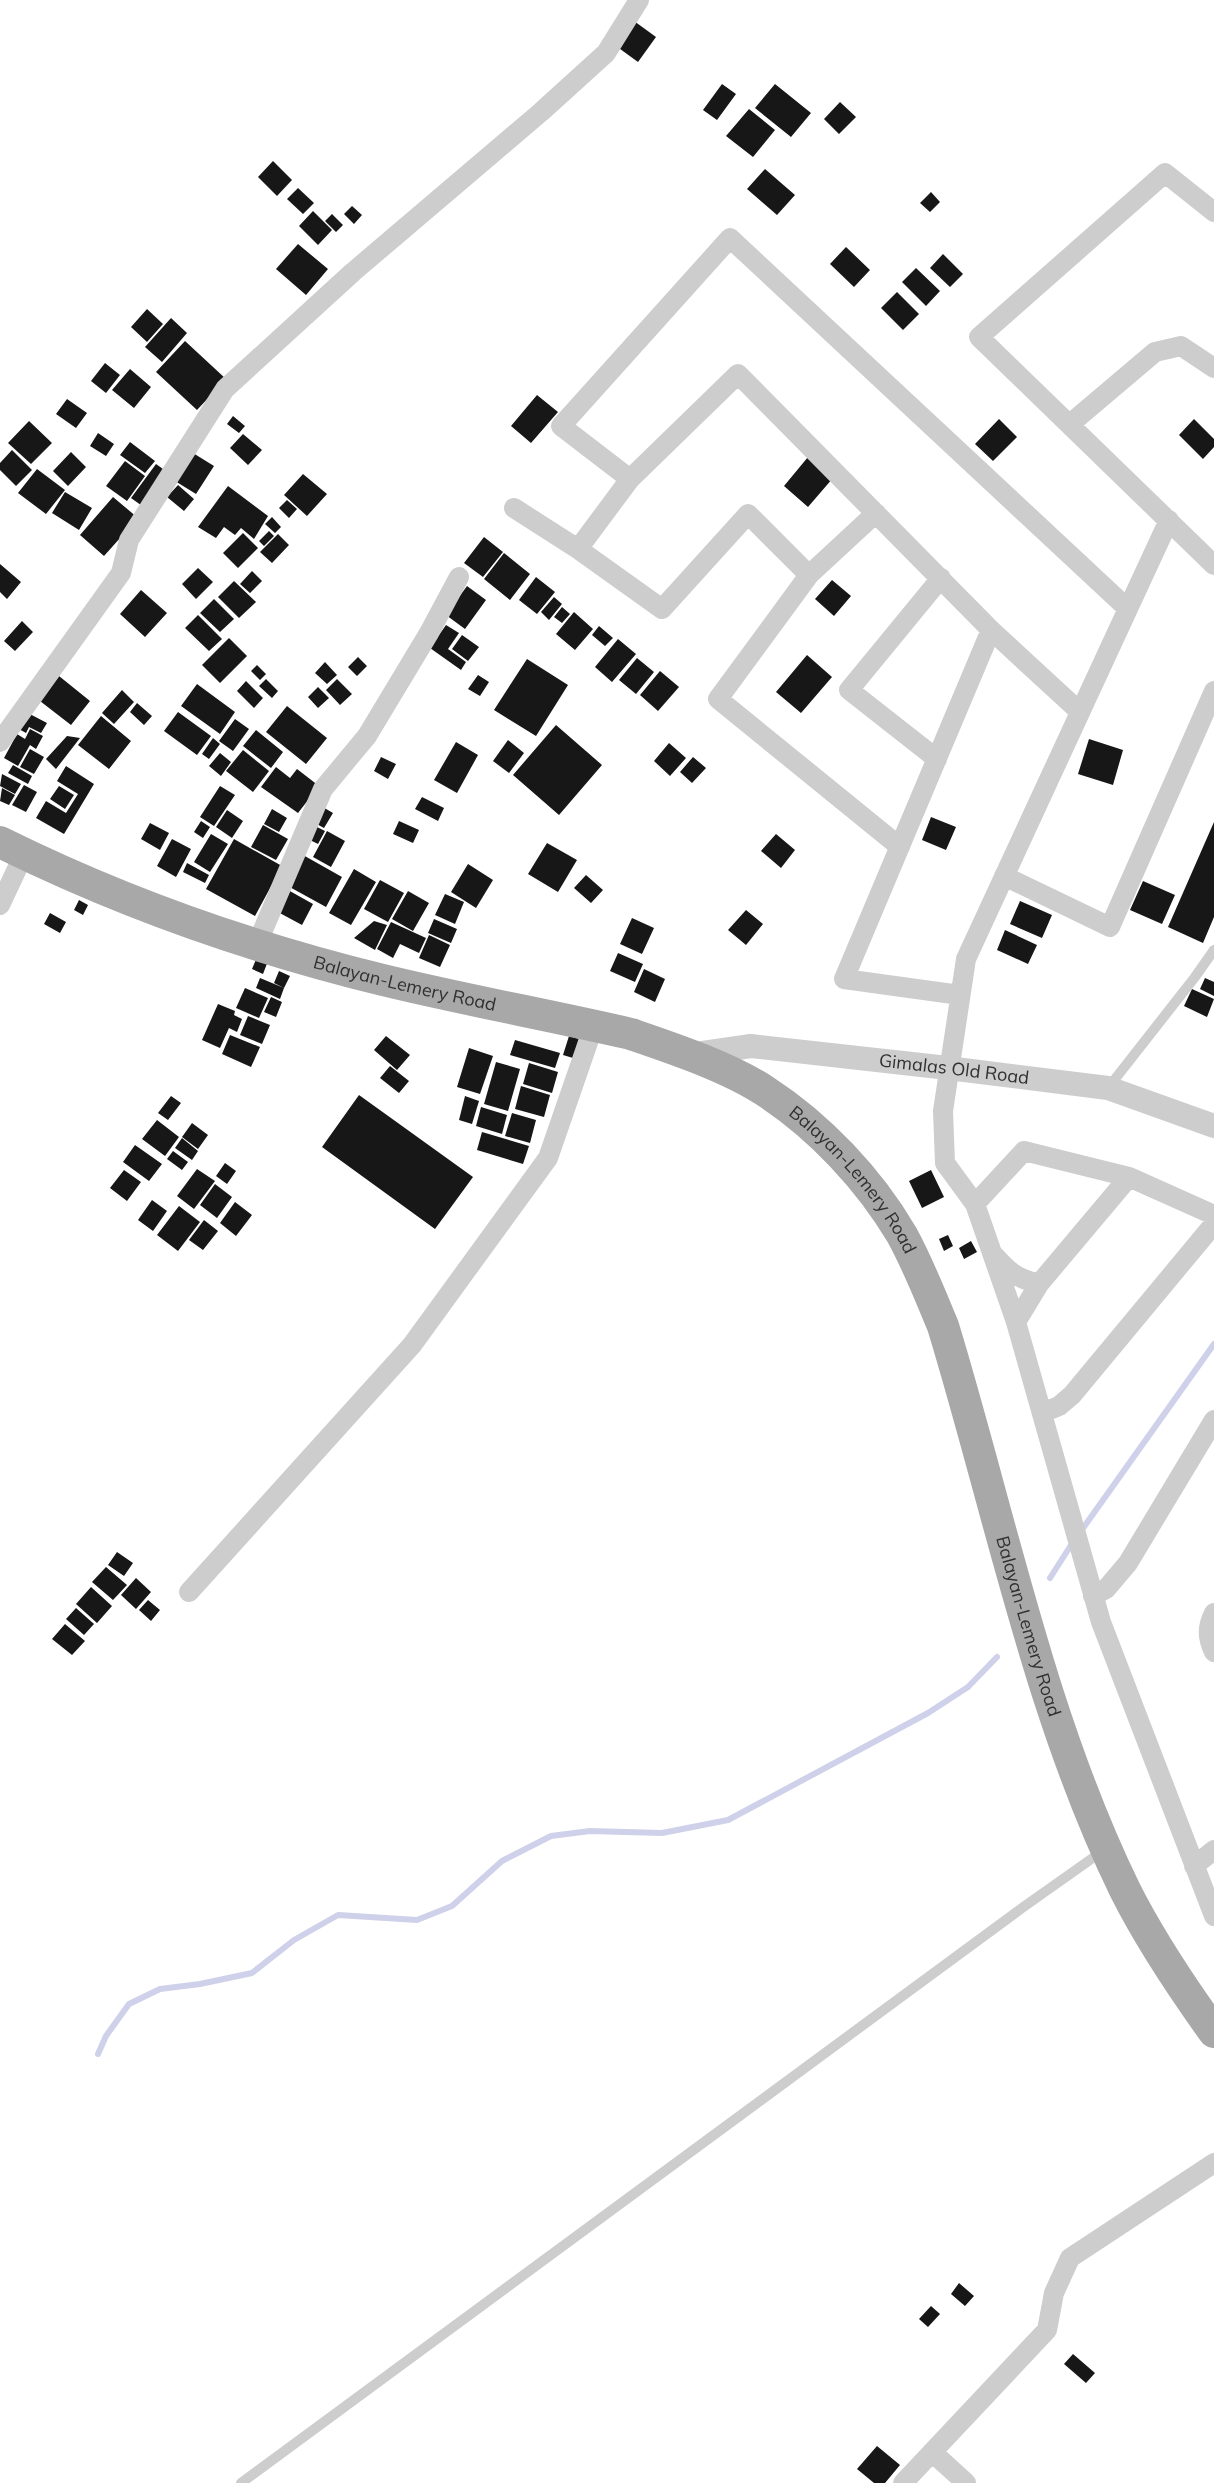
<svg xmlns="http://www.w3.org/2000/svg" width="1214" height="2483" viewBox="0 0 1214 2483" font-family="Mulish,sans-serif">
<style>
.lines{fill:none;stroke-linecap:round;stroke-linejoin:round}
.stream{stroke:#ced1e9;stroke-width:6}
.building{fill:#171717}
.service{stroke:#cdcdcd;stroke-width:10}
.minor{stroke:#cdcdcd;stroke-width:20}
.tertiary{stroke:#cdcdcd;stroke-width:24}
.primary{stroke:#a8a8a8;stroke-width:32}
.labels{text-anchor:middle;stroke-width:6;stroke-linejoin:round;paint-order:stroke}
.street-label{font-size:18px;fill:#303030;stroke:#fff}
</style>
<rect width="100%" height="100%" fill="#fff"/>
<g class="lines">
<path class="stream" d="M1081,1531L1214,1344
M1050,1578L1073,1542
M98,2054L106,2036L129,2004L160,1989L200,1984L252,1973L294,1940L338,1915L417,1920L452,1906L502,1861L551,1836L590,1831L662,1833L728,1820L928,1713L968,1687L997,1657"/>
</g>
<path class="building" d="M634,21L656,37L638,62L616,46Z
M722,84L736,94L717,120L703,110Z
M775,84L811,113L791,137L755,108Z
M840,102L856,117L839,134L824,119Z
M749,109L775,130L753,157L726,136Z
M273,161L292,180L277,196L258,177Z
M765,169L795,195L777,215L747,189Z
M298,188L314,203L303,214L287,199Z
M931,192L940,202L930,212L920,203Z
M352,206L362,215L354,224L344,214Z
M313,211L332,230L318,245L299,226Z
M332,214L343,225L336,232L325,221Z
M298,244L328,269L306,295L276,269Z
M846,247L870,270L854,287L830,264Z
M943,254L963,274L950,287L930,268Z
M916,268L940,291L926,306L902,282Z
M897,292L919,314L903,330L881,308Z
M147,309L163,324L147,342L131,327Z
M171,318L187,333L162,362L145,347Z
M185,341L226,379L197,410L156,372Z
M105,363L120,375L106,393L91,381Z
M130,369L151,387L134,408L112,390Z
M537,395L558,412L531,443L511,426Z
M67,399L87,413L76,428L56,414Z
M233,416L245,426L239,433L227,424Z
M999,419L1017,437L993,461L975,444Z
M1194,419L1214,439V447L1203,459L1179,435Z
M29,421L52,443L31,464L8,443Z
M98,433L114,444L106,456L90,446Z
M243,434L262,450L248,465L230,448Z
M130,442L155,461L145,473L120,455Z
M12,450L32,470L16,486L0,470V463Z
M71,452L86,467L68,486L53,471Z
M193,453L214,466L196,494L175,481Z
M808,457L833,478L808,507L784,486Z
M125,461L145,476L127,501L106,486Z
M156,464L170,474L145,508L131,498Z
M37,469L65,490L46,514L18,493Z
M303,474L327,494L307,516L284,495Z
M178,485L194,499L184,511L167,497Z
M228,486L268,516L254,539L241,528L235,535L224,527L216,538L198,527Z
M65,492L92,508L79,530L52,513Z
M113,497L138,518L104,556L80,535Z
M287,500L297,509L289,518L279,508Z
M272,517L281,527L275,533L265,524Z
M269,531L274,536L264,546L259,541Z
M243,533L258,548L238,568L223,553Z
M278,534L289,545L272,563L260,552Z
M484,537L503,552L483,577L464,563Z
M504,553L530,574L510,600L484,579Z
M0,564L21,582L7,599L0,592Z
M198,568L213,582L196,599L182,584Z
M252,571L262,581L250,593L240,584Z
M536,577L555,592L537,614L519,600Z
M832,580L851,596L834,616L815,599Z
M234,581L256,602L239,618L218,597Z
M467,586L486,600L465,629L446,615Z
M141,590L167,613L145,637L120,614Z
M554,597L562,604L549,620L541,612Z
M214,599L234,619L220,632L200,613Z
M562,607L570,614L562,623L554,617Z
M574,612L593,629L575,650L556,634Z
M198,615L222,639L209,651L185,628Z
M22,621L33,632L15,651L4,641Z
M446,625L459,633L448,649L466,662L461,670L430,648Z
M599,626L613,638L605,646L592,635Z
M462,635L479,647L468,661L452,649Z
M229,638L247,656L220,683L202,665Z
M618,639L636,654L612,682L595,667Z
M807,655L832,677L801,713L776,692Z
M358,657L367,666L357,676L348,667Z
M637,658L654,672L636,694L619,680Z
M527,659L568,685L536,736L494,710Z
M325,662L337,675L327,684L315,673Z
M257,665L266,674L260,680L251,671Z
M660,671L679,687L658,711L640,695Z
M478,675L489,682L480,696L468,689Z
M59,676L90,701L71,725L40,701Z
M266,679L278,691L272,698L259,686Z
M337,679L352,694L340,705L326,690Z
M246,681L263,698L254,708L237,691Z
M197,684L235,712L220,734L181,706Z
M318,687L329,698L318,708L308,697Z
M122,690L134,702L114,724L102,713Z
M137,703L152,716L144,725L130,712Z
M287,706L327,738L306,764L266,732Z
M26,712L47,723L41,733L29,727L26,733L17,728Z
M178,712L211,736L197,755L164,731Z
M101,716L131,741L109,769L78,745Z
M235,719L249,729L233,751L219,741Z
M556,725L602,765L559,815L513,775Z
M30,729L43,736L36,749L30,745L18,766L4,758L17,734L25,739Z
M256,730L283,752L271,768L243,746Z
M67,736L80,738L56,769L46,759Z
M213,738L220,744L209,759L202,754Z
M1089,739L1123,750L1113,785L1078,774Z
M508,740L524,753L509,773L493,761Z
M456,742L478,755L457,793L434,780Z
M669,743L686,758L670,776L654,761Z
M30,749L44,757L34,774L20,767Z
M243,750L269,771L253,792L226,771Z
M220,753L231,762L221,776L209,766Z
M381,757L396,764L388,779L374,771Z
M693,757L706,768L692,783L680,772Z
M13,765L32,776L28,784L8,773Z
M66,766L94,784L64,834L36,818L46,801L66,813L78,794L57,781Z
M276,767L290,778L297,769L319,786L298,813L261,787Z
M2,774L21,784L15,794L0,786Z
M24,785L37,792L26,812L12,805Z
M59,786L74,795L65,809L50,799Z
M220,786L235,795L214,826L200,817Z
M2,788L15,795L9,805L0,801Z
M422,797L444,808L438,821L415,809Z
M321,806L333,813L324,828L313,822Z
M272,809L287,818L279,832L264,824Z
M227,810L243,821L232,838L216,827Z
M931,817L956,827L946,850L922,840Z
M201,821L210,827L203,838L194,832Z
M399,821L419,830L413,843L393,834Z
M1214,822V917L1203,943L1168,927Z
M150,823L169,833L160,850L141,839Z
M263,825L288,839L276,860L251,847Z
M315,826L325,831L318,844L308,839Z
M327,831L345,841L331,867L313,857Z
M211,834L228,844L210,872L194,862Z
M776,834L795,850L781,868L761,851Z
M172,839L191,849L176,877L157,866Z
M234,839L282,866L255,916L206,889Z
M547,843L577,860L558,892L528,874Z
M303,855L342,877L326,907L286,885Z
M187,863L209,875L205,883L183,872Z
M468,864L493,880L476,908L451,892Z
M354,869L376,882L351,925L329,913Z
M586,875L603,890L591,903L574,888Z
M380,880L404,893L388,922L364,909Z
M1143,881L1175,895L1162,924L1130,910Z
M288,890L313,904L302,925L276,911Z
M408,891L429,903L413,931L392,919Z
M445,894L464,902L455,924L435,915Z
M79,900L88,905L83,915L74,910Z
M1020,901L1052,915L1042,938L1010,924Z
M746,910L763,924L746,945L728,930Z
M50,913L66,922L60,933L44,924Z
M632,918L654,928L642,954L620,944Z
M434,919L457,929L451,943L428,933Z
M374,921L387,925L375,950L354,938Z
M391,922L426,938L419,953L400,944L393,958L377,949Z
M1005,930L1037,945L1028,964L997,950Z
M429,935L450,945L440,967L419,958Z
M618,953L643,964L635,982L610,971Z
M257,957L268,961L263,974L252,969Z
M644,969L665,979L655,1002L634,992Z
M279,971L290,976L284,988L274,983Z
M260,978L284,988L280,999L256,988Z
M1205,978L1214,982V996L1200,989Z
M245,988L268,998L259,1018L236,1008Z
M1192,989L1214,999L1207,1017L1184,1006Z
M271,997L282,1002L276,1017L264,1012Z
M218,1004L235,1011L234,1015L242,1019L237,1032L229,1028L220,1048L202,1040Z
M248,1016L270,1025L262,1044L240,1035Z
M230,1035L260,1047L251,1067L222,1054Z
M386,1036L410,1055L397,1070L374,1050Z
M569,1036L579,1039L573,1058L563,1055Z
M515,1040L560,1053L555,1068L510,1055Z
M469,1048L493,1056L480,1094L457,1087Z
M496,1062L520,1069L508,1111L484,1104Z
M529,1063L558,1072L552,1093L523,1084Z
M390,1066L409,1081L399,1093L380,1078Z
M521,1086L550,1095L544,1117L515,1109Z
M359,1095L473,1177L435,1229L322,1147Z
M171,1096L181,1103L168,1120L158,1113Z
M465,1096L479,1101L472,1124L459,1120Z
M481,1107L507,1115L502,1134L476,1126Z
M512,1113L536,1120L530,1143L505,1136Z
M157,1120L179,1137L165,1156L142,1139Z
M192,1123L208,1135L198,1149L182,1137Z
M482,1132L529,1146L523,1164L477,1150Z
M182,1138L198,1151L192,1160L175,1148Z
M135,1145L162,1164L149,1181L123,1162Z
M173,1151L188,1162L182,1170L167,1159Z
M225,1163L236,1171L227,1184L216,1176Z
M197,1169L215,1181L194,1209L177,1196Z
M124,1170L141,1182L127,1201L110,1188Z
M931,1170L944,1197L922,1208L909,1181Z
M215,1184L232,1197L217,1218L200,1205Z
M152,1200L167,1211L153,1231L138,1220Z
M235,1202L252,1215L236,1236L220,1223Z
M179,1206L200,1222L178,1251L157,1235Z
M204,1220L218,1231L203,1250L189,1240Z
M948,1235L953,1246L944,1251L939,1239Z
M971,1241L977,1252L964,1259L959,1248Z
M117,1552L133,1563L124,1576L108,1565Z
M106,1567L127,1585L113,1600L92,1582Z
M136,1578L151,1592L136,1609L121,1595Z
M91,1587L112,1606L97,1623L76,1604Z
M148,1600L160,1610L151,1621L139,1610Z
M76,1608L94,1624L84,1635L66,1619Z
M65,1624L85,1641L72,1655L52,1639Z
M959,2283L974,2296L965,2306L951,2294Z
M931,2306L940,2314L928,2327L919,2319Z
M1073,2354L1095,2373L1086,2383L1064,2364Z
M877,2446L900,2465L885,2483H874L857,2469Z"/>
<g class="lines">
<path class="service" d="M1108,1088L1195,977L1214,950
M241,2483L1022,1908L1104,1850"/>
<path class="minor" d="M1214,212L1165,173L979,337L1214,565
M1070,424L1155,352L1181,346L1214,368
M630,479L561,426L730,238L1128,609
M514,508L578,549L662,609L748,514L809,575
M876,513L809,575L718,699L900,847
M1169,520L966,959L943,1111L945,1163L975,1204L1016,1322L1101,1622L1214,1916
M578,549L630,479L738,374L991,630L1080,712
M0,742L121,573L129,540L225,389L353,272L541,112L606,53L639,0
M937,759L849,690L941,578
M1004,876L1110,927L1214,691
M0,905L24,854
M257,944L323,789L367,736L429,633L459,577
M960,995L844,979L991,630
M975,1204L1024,1151L1129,1177L1214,1215
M995,1256C1010,1273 1017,1278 1039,1284
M1016,1322L1039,1284L1129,1177
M1042,1413L1059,1406L1072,1395L1214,1224
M189,1592L412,1345L548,1158L594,1025
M1093,1596L1106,1589L1128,1563L1214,1420
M1214,1613C1207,1627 1207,1637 1214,1652
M1194,1866L1214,1850
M932,2452L966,2483
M903,2483L1047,2330L1054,2293L1070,2258L1214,2163"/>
<path class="tertiary" id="s1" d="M689,1055L751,1046L948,1068L1108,1088L1214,1126"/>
<path class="primary" id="s2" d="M0,842C121,902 252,948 383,980C465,1000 549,1015 631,1034C672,1048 729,1067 765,1091C819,1126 869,1179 902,1235C918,1264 930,1295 943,1326C1000,1513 1039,1714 1125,1890C1150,1940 1181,1986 1214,2032"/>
</g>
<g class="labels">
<g class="street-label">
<text dy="6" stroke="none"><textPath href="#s2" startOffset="430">Balayan-Lemery Road</textPath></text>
<text dy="6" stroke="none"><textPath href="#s1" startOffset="267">Gimalas Old Road</textPath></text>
<text dy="6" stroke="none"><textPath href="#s2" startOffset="934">Balayan-Lemery Road</textPath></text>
<text dy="6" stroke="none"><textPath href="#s2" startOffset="1420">Balayan-Lemery Road</textPath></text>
</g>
</g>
</svg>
